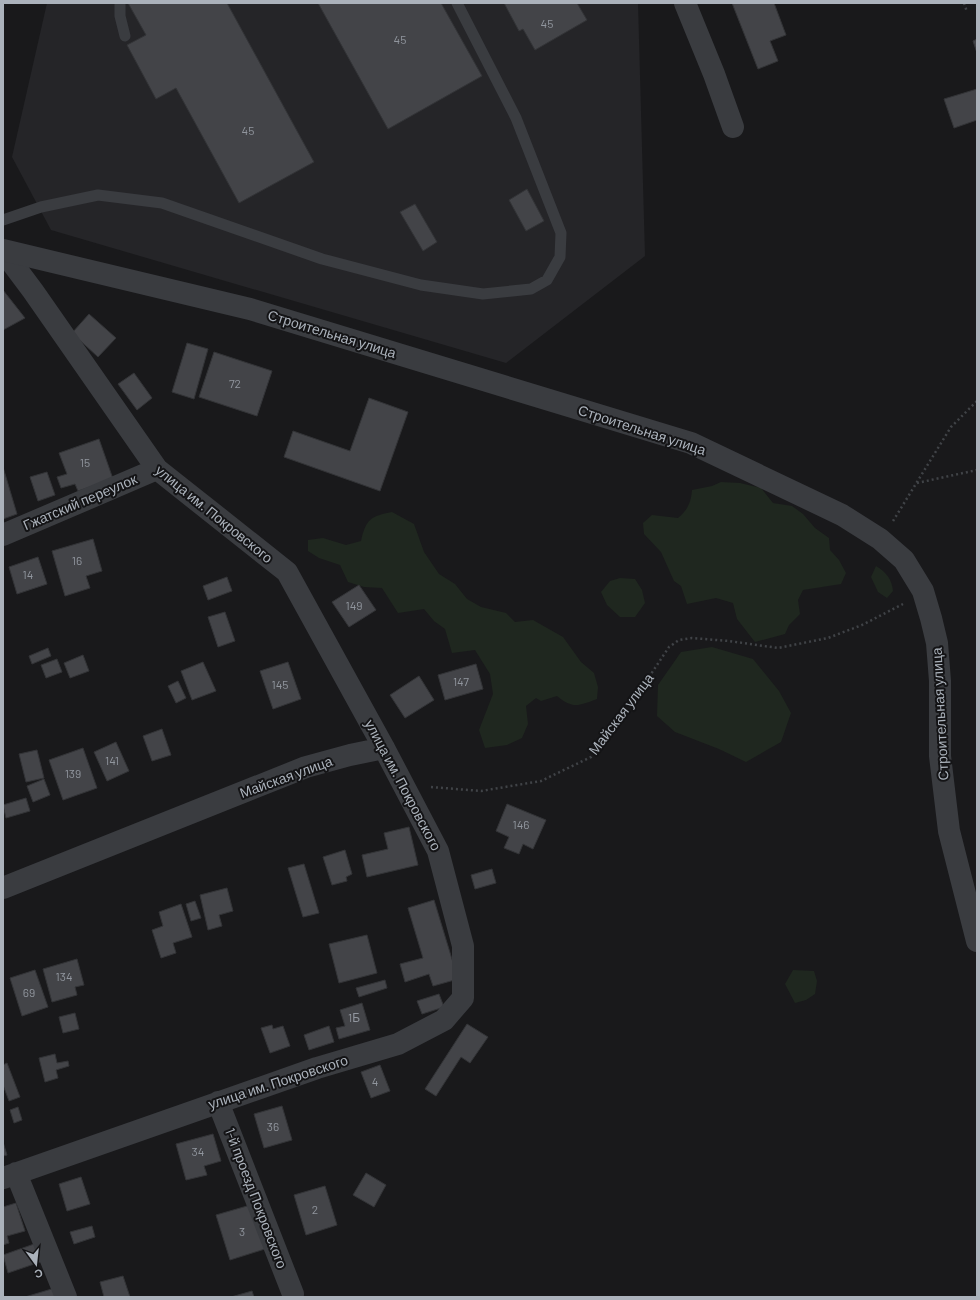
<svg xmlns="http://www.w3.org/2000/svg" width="980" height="1300" viewBox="0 0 980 1300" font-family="Barlow,sans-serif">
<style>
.built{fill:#252528}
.green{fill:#1f271f}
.building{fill:#434448;stroke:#333437}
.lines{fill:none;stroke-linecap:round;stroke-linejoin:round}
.path{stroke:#404347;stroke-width:2.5;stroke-dasharray:2 3;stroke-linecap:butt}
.service{stroke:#3a3c40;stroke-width:11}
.minor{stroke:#3a3c40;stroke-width:22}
.tertiary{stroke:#3a3c40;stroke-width:22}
.labels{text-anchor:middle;stroke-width:4;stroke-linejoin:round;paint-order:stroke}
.number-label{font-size:12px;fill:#91969e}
.street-label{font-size:14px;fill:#abb2bb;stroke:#141416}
</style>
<rect width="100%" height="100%" fill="#19191b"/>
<path class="built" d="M47,3H638L645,256L506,363L51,230L12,157Z"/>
<path class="green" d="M721,482L740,483L761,488L773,503L792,506L803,514L815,528L829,538L830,550L839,560L846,573L841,584L803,590L798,600L800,614L789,625L785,634L755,642L737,619L733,603L716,598L687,604L681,586L674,581L661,552L644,534L643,523L652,515L678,518C688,510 691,502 692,490L712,486Z
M392,512L414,524L424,552L439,574L455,584L467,599L481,607L506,613L515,622L533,620L563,637L581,662L594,673L598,687L597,699C578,706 573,709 557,696L541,701L536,698L526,706L528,724L522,738L507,745L485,748L479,730L493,694L490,674L475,650L452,653L445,629L434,621L424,609L398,613L382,588L364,587L348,582L340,565L319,558L308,551V540L323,538L346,545L361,541C366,519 371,516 392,512Z
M876,566C886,572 892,579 893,591L887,598L878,592L871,577Z
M620,578L635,579L642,590L645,603L635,617H620L607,605L601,592L610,581Z
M712,647L753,659L779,691L791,713L781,742L746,762L719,749L675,732L657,716L658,685L681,652Z
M793,970L814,971L817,981L815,994L806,1000L795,1003L785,984Z"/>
<path class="building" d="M128,3H227L314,162L239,203L176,88L156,99L127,45L146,35Z
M318,3H441L482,76L388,129Z
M504,3H577L587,20L535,50L523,29L519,31Z
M732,3H774L786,35L770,41L778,61L758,69Z
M977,39V53L973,41Z
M977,89V120L954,128L944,99Z
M527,189L544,221L526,231L509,200Z
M415,204L437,242L423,251L400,212Z
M3,290L25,318L3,330Z
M89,314L116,338L98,357L72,333Z
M187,343L208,349L194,399L172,392Z
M214,352L272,371L257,416L199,397Z
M134,373L152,398L137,410L118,384Z
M369,398L408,412L380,491L284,457L293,431L350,451Z
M99,439L113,479L78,491L75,484L61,488L57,477L67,474L59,453Z
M3,467L17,514L3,519Z
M47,472L55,495L38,501L30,477Z
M93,539L102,571L86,576L90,588L65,596L52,551Z
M38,557L47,584L17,594L9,567Z
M227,577L232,591L208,600L203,586Z
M359,585L376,610L349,627L332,602Z
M225,612L235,641L218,647L208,617Z
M48,648L51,656L32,664L29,656Z
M83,655L89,671L70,678L64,663Z
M57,659L62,672L46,678L41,665Z
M203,662L216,691L192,700L181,671Z
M288,662L301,699L273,709L260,671Z
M476,664L483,689L445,700L438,675Z
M419,676L434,700L405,718L390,695Z
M178,681L186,698L176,703L168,686Z
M162,729L171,755L152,761L143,736Z
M116,742L129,771L107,781L94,752Z
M83,748L97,788L63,800L49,760Z
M37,750L44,778L26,782L19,754Z
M44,779L50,795L33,802L27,786Z
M26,798L30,811L6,818L3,805Z
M507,804L546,820L533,849L523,844L519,854L504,848L509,837L496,831Z
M409,827L418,865L367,877L362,855L388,849L384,833Z
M345,850L352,874L346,877L347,881L332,885L323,857Z
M304,864L319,913L303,917L288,868Z
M492,869L496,883L475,889L471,875Z
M227,888L233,911L219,915L222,926L208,930L200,895Z
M434,900L458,979L433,986L429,974L405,982L400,964L423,958L408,908Z
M195,901L201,918L191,921L186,904Z
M181,904L192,937L173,943L176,953L161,958L152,930L163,926L159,912Z
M367,935L377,973L339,983L329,944Z
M77,959L84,985L75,987L77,995L52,1002L43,969Z
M35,970L48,1007L22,1016L10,978Z
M385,980L387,988L359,997L356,988Z
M439,994L444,1007L422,1014L417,1001Z
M362,1003L370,1030L339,1039L336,1028L345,1026L340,1010Z
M75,1013L79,1029L63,1033L59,1017Z
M467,1024L488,1037L470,1063L461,1057L436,1096L425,1089Z
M272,1025L273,1029L283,1026L290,1046L270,1053L261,1028Z
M329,1026L334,1042L309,1050L304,1035Z
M55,1054L57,1063L68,1061L69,1066L56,1070L58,1078L45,1082L39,1058Z
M7,1063L20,1097L9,1101L3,1085V1065Z
M380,1065L390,1091L371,1098L361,1072Z
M282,1106L292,1140L264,1148L254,1114Z
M18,1107L22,1120L14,1123L10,1110Z
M213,1134L221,1161L204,1166L207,1175L186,1180L176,1144Z
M3,1142L7,1155L3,1156Z
M366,1173L386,1185L374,1207L353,1195Z
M81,1177L90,1204L67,1211L59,1184Z
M325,1186L337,1225L306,1235L294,1195Z
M16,1203L25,1231L7,1236L9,1243L3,1245V1207Z
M254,1204L268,1248L230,1260L216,1215Z
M92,1226L95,1237L74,1244L70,1232Z
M37,1243L43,1261L8,1273L3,1255Z
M123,1276L130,1297H104L100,1282Z
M55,1288L57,1297H25Z
M252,1291L254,1297H231Z"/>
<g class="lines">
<path class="path" d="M964,3L967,12
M917,483L977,470
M893,521L951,427L977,401
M431,787L481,791L541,781L591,757L635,698L669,647L679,640L692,638L729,641L778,648L828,638L862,625L903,604"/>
<path class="service" d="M120,3V16L125,36
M3,220L41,207L98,195L162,203L322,259L421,285L483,294L531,289L547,280L560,257L561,233L516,118L457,3"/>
<path class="minor" d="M685,3L714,74L733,127
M3,251L33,291L157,469L287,572L384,748L438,851L463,946V998L444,1020L398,1044L317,1068L3,1178
M3,535L157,469
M3,888L306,767L350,755L384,748
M218,1102L293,1294
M16,1173L66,1297"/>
<path class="tertiary" d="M3,250L250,309L691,443L842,515L880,539L904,560L923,591L931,618L937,643L940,681V756L949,831L977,941"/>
</g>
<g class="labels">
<g class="number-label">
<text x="547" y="28">45</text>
<text x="400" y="44">45</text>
<text x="248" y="135">45</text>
<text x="235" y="388">72</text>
<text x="85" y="467">15</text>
<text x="77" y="565">16</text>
<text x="28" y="579">14</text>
<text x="354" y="610">149</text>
<text x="461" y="686">147</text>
<text x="280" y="689">145</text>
<text x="112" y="765">141</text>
<text x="73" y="778">139</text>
<text x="521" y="829">146</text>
<text x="64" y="981">134</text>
<text x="29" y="997">69</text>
<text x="354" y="1022">1Б</text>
<text x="375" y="1086">4</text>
<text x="273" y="1131">36</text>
<text x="198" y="1156">34</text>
<text x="315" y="1214">2</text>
<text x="242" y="1236">3</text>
</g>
<g class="street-label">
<text transform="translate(332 334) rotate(17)" y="5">Строительная улица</text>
<text transform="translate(642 430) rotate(18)" y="5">Строительная улица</text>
<text transform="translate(80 502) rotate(-23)" y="5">Гжатский переулок</text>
<text transform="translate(214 514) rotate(39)" y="5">улица им. Покровского</text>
<text transform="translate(621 714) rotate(-53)" y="5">Майская улица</text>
<text transform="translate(940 714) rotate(-93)" y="5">Строительная улица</text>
<text transform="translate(286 777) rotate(-20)" y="5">Майская улица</text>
<text transform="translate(403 785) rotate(62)" y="5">улица им. Покровского</text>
<text transform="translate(278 1082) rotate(-18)" y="5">улица им. Покровского</text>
<text transform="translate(256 1198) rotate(69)" y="5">1-й проезд Покровского</text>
</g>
</g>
<rect width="980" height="1300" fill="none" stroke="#abb2bb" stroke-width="8"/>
<g transform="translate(36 1264) rotate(165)" stroke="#141416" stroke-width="3" paint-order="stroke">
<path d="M0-3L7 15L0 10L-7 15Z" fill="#abb2bb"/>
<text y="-6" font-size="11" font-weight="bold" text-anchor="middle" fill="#abb2bb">С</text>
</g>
</svg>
